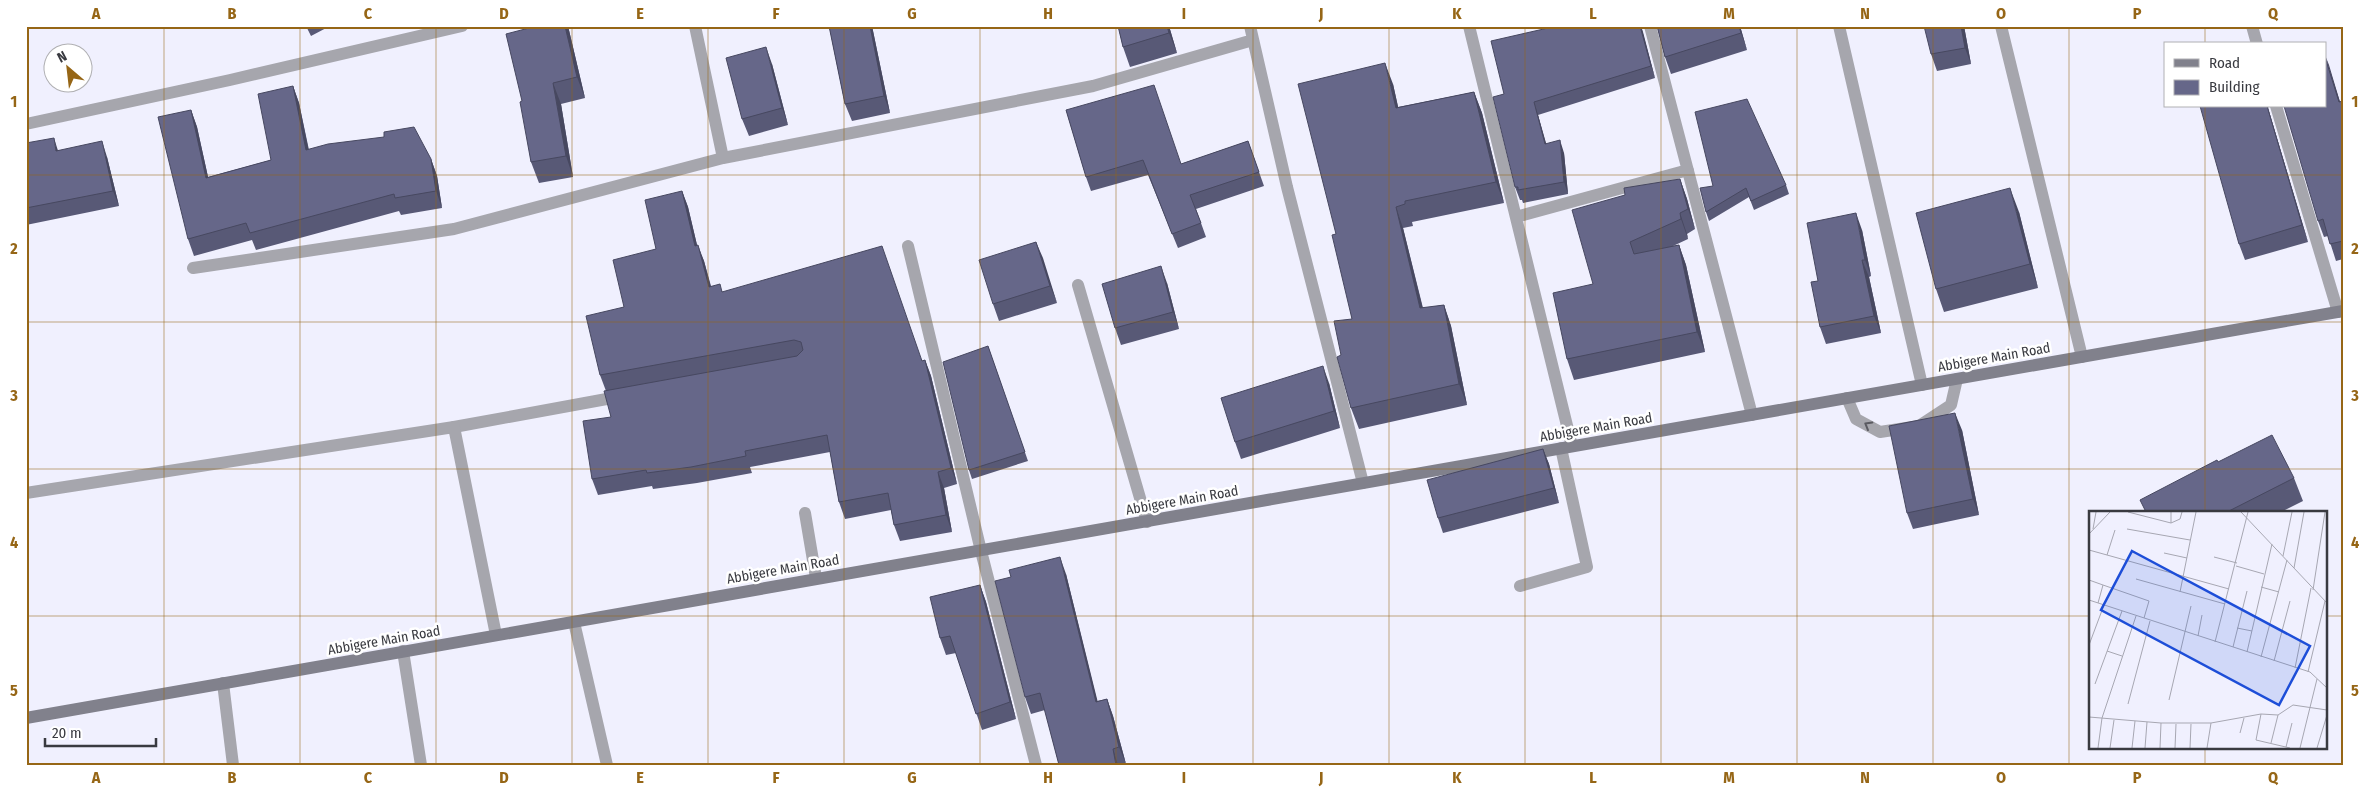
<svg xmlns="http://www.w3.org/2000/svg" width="2369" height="791" viewBox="0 0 2369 791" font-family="'Fira Sans Condensed',sans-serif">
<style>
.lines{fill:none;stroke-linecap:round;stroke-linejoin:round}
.service{stroke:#a6a6ad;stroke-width:12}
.minor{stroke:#a6a6ad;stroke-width:12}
.secondary{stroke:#81818c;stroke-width:12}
.wall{fill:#585976}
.shaded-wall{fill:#474860}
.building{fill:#666789;stroke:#474860}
.oneway{stroke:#5a5a61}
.grid{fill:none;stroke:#966616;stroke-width:1;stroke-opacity:0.55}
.labels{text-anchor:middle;stroke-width:5;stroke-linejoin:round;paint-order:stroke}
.street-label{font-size:14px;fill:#393a40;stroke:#fff}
.inset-road{fill:none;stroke:#a7a7b2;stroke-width:1}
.view{fill:#1d4ed8;fill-opacity:0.15;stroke:#1d4ed8;stroke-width:2.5}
.inset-edge{fill:none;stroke:#393a40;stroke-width:2.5}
.neatline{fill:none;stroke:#966616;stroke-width:2}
.grid-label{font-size:16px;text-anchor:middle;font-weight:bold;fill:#966616}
</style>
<rect width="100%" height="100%" fill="#f0f0fe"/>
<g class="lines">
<path class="service" d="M1847,398L1856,419L1880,432L1919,426L1951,405L1957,379
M454,427L623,396
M805,513L816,578
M1520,586L1587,567L1561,448"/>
<path class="minor" d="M695,26L723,158
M1250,26L1287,187L1363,483
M1469,26L1572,446
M1650,26L1752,415
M1839,26L1922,385
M2001,26L2082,357
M2252,26L2257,44
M2276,106L2338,312
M26,124L230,80L462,26
M1516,217L1688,170
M908,246L981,551L1036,765
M193,268L454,229L723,158L1093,86L1253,40
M1078,285L1147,522
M26,493L454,427L496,635
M574,622L607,765
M403,651L421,765
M223,683L233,765"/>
<path class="secondary" d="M26,718L2343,311"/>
</g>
<path class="wall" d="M306,26H330L311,36Z
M529,26H568L585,98L561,104L573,177L539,183L531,162L522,101Z
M829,26H872L890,113L852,121L845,104Z
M1118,26H1169L1177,53L1130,67L1123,47Z
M1548,26H1641L1655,78L1538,115L1546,144L1564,153L1568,194L1523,203L1522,200H1520L1515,187L1504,94L1548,28Z
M1657,26H1740L1747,50L1671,74L1665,57Z
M1964,26L1971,64L1937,71L1931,54Z
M2325,55L2340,102L2343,101V259L2336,261L2328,236L2324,237L2318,221L2325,106Z
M772,64L788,125L749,136L742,119Z
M1393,84L1398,107L1474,92L1482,113L1504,203L1412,222L1413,226L1403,228L1423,308L1444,305L1451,326L1467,405L1359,429L1351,408L1341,355L1352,319L1336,234Z
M293,86L299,103L309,150L431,159L437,176L442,208L401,215L399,211L256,250L252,240L194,256L188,239L191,110L197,127L208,177L271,160Z
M2268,108L2308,242L2245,260L2239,244Z
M1066,110L1181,164L1248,141L1264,186L1196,209L1206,237L1178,248L1148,175L1091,191L1086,177Z
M26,143L58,150L107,157L119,206L26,225Z
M1680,179L1687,199L1695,229L1687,234L1688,239L1673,246L1679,245L1686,265L1705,352L1574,380L1567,359L1593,284Z
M1786,185L1789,194L1754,210L1749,197L1709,221L1706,212L1713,186Z
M682,191L688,207L697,245L704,261L711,286L723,292L923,361L925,360L931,376L957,484L944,488L952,532L900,541L894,525L891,510L845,519L839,502L830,452L750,467L752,473L697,483L653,489L652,486L598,495L592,479L611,417L606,391L600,375L624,307L656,249Z
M2019,212L2038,288L1944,312L1936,289Z
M1862,230L1871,276L1869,277L1881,333L1826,344L1820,327L1818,281Z
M1036,242L1057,303L999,321L993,304Z
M1167,283L1179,329L1121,345L1115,328Z
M988,346L1028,461L972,479L969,470Z
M1329,383L1340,428L1241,459L1235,442Z
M1962,430L1979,515L1913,529L1907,513Z
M1543,449L1549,464L1559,503L1443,533L1438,518Z
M2218,462L2294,478L2303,501L2281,512H2146Z
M1066,574L1097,701L1107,699L1113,716L1126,764L1122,765H1059L1045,710L1031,714L1025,697L1011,577Z
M980,585L986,602L1016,719L982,730L956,653L946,655L940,638Z"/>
<path class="shaded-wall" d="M565,26H568L585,98L577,77Z
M870,26H872L890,113L884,96Z
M1167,26H1169L1177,53L1169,33Z
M1640,26H1641L1643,32L1655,78L1651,66Z
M1739,26H1740L1747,50L1741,33Z
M1961,26H1964L1971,64L1965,48Z
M766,47L772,64L788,125L782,108Z
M2325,55L2329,65L2343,112L2339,102Z
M1385,63L1393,84L1403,129L1396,108Z
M553,83L561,104L573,177L566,156Z
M293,86L299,103L312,167L306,150Z
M1474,92L1482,113L1504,203L1496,182Z
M1534,102L1538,115L1550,157L1545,144Z
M2267,106H2269L2268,108L2308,242L2302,225Z
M191,110L197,127L212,195L206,178Z
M54,138L59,154L56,151Z
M1560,140L1564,153L1568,194L1564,182Z
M102,141L107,157L119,206L113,191Z
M431,159L437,176L442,208L436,191Z
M1680,179L1687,199L1695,229L1688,209Z
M2010,188L2019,212L2038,288L2030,264Z
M682,191L688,207L701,262L695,246Z
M1396,207L1403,228L1428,330L1420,308Z
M1680,213L1687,234L1688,239L1681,219Z
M1856,213L1862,230L1871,276L1865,260Z
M1036,242L1043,258L1057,303L1050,286Z
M698,245L704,261L715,303L709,287Z
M1679,245L1686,265L1705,352L1697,332Z
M1862,260L1869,277L1881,333L1874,316Z
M1161,266L1167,283L1179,329L1173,312Z
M1444,305L1451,326L1467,405L1459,384Z
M925,360L931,376L957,484L951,468Z
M1323,366L1329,383L1340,428L1334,411Z
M1955,413L1962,430L1979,515L1973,499Z
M1543,449L1549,464L1559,503L1554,488Z
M938,472L944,488L952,532L946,515Z
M1060,557L1066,574L1102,719L1096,702Z
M980,585L986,602L1016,719L1010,702Z
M1107,699L1113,716L1126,764L1119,747Z
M1113,749L1118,765H1116Z"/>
<path class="building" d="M529,26H565L577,77L553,83L566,156L531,162L520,102L522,101L506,34L529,28Z
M829,26H870L884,96L845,104Z
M1118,26H1167L1169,33L1123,47Z
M1548,26H1640L1651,66L1534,102L1545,144L1560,140L1564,182L1518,190V187H1515L1493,97L1504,94L1491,41L1548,28Z
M1657,26H1739L1741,33L1665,57Z
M1924,26H1961L1965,48L1931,54Z
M766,47L782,108L742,119L726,58Z
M2325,57L2339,102L2343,101V241L2330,244L2323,219L2318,221L2284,106H2325Z
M1385,63L1396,108L1474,92L1496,182L1405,201V204L1396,207L1420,308L1444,305L1459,384L1351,408L1337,357L1341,355L1334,321L1352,319L1332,235L1336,234L1298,84Z
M1154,85L1181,164L1248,141L1259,172L1190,195L1201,223L1172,234L1143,160L1086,177L1066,110Z
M293,86L306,150L328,144L384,137V132L414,127L431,159L436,191L395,198L394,194L250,233L246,223L188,239L158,117L191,110L206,178L271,160L258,94Z
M1747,99L1786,185L1751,201L1746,188L1706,212L1700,188L1713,186L1695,112Z
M2200,106H2267L2302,225L2239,244Z
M54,138L56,151L102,141L113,191L26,208V143Z
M1680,179L1688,209L1680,213L1681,219L1630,242L1634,254L1679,245L1697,332L1567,359L1553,293L1593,284L1572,210L1625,195L1624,188Z
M2010,188L2030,264L1936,289L1916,213Z
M682,191L695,246L698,245L709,287L720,284L722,292L882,246L922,361L925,360L951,468L938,472L946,515L894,525L888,493L839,502L827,435L745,451L746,456L691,467L647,473L646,470L592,479L583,421L611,417L604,391L797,356L803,350L801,342L794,340L600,375L586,316L624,307L613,260L656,249L645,200Z
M1856,213L1865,260H1862L1874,316L1820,327L1811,282L1818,281L1807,223Z
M1036,242L1050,286L993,304L979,260Z
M1161,266L1173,312L1115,328L1102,284Z
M988,346L1025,452L969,470L943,362Z
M1323,366L1334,411L1235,442L1221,398Z
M1955,413L1973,499L1907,513L1889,426Z
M2272,435L2294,478L2227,512H2146L2140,500L2217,460L2218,462Z
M1543,449L1554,488L1438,518L1427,480Z
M1060,557L1096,702L1107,699L1119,747L1113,749L1116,765H1059L1040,693L1025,697L995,581L1011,577L1009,570Z
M980,585L1010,702L976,714L950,636L940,638L930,597Z"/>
<defs><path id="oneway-chevron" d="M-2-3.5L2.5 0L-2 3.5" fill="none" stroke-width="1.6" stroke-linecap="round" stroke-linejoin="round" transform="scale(1.25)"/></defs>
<use class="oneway" href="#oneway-chevron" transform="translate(1868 425) rotate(-150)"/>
<path class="grid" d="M164,26V765M300,26V765M436,26V765M572,26V765M708,26V765M844,26V765M980,26V765M1116,26V765M1253,26V765M1389,26V765M1525,26V765M1661,26V765M1797,26V765M1933,26V765M2069,26V765M2205,26V44M2205,106V512M26,175H2343M26,322H2343M26,469H2343M26,616H2090M2325,616H2343M2205,747V765"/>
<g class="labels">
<g class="street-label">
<text transform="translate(1994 357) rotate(-10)" y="5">Abbigere Main Road</text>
<text transform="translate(1596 427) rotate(-10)" y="5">Abbigere Main Road</text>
<text transform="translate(1182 500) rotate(-10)" y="5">Abbigere Main Road</text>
<text transform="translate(783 569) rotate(-10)" y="5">Abbigere Main Road</text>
<text transform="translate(384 640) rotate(-10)" y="5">Abbigere Main Road</text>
</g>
</g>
<g transform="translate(2089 511)">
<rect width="238" height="238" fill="#f0f0fe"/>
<path class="inset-road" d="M39,1L82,12V1M152,1L238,92M82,12L91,8L93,1M4,18L7,1M38,18L101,29M0,23L21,1M0,39L18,44L26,19M75,42L98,47M18,44L140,78M194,45L203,1M125,46L148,52M147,55L175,63M205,57L215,1M47,68L136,93M0,69L14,74L9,92M14,74L60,90L55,107M172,76L190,81M224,79L236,1M91,81L107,1M0,89L221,161L238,177M148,117L163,120M109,125L113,104M126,131L159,1M0,134L15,94M144,136L158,80M18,140L33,145M158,141L183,33M172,146L198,49M185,150L201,90M206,157L222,77M219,161L236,90M6,173L33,100M80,189L102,95M39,193L61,110M172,203L167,229L201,237M0,206L72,212H122L172,203L189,204L204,194L238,199M151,222L155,207M182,232L189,204M197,236L203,212M9,237L13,207L47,105M21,237L25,209M43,237L46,210M56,237L58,211M71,237L72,212M86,237L87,213M101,237L102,213M118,237L122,212M211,237L228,168M228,237L238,204"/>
<path class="view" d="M43,40L221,135L190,194L12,99Z"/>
<rect width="238" height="238" class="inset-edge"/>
</g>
<rect width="2369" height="791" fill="none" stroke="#ffffff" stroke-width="55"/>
<rect x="2164" y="42" width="162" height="65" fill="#ffffff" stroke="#b0b0b3"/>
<rect x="2174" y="59" width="25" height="8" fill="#81818c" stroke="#b0b0b3"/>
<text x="2209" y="68" font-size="15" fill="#393a40">Road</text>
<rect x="2174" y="80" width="25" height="15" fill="#666789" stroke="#b0b0b3"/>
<text x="2209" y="92" font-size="15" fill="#393a40">Building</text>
<g transform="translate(68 68) rotate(332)"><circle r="24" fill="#ffffff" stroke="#b0b0b3"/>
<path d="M0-4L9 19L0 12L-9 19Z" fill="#966616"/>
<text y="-8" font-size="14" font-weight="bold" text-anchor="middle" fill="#393a40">N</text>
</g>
<path d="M45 738v8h111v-8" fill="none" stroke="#393a40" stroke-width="2.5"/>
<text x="52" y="738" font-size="15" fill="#393a40" stroke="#ffffff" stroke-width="4" paint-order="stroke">20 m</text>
<rect x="28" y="28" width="2314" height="736" class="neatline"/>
<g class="grid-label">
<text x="96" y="19">A</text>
<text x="232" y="19">B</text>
<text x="368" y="19">C</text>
<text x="504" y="19">D</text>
<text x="640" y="19">E</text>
<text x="776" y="19">F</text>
<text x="912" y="19">G</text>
<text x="1048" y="19">H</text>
<text x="1184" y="19">I</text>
<text x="1321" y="19">J</text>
<text x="1457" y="19">K</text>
<text x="1593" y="19">L</text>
<text x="1729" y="19">M</text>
<text x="1865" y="19">N</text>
<text x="2001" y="19">O</text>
<text x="2137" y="19">P</text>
<text x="2273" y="19">Q</text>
<text x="14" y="107">1</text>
<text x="2355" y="107">1</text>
<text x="14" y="254">2</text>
<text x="2355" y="254">2</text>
<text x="14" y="401">3</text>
<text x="2355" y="401">3</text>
<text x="14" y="548">4</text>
<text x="2355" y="548">4</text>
<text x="14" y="696">5</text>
<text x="2355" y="696">5</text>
<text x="96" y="783">A</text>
<text x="232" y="783">B</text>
<text x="368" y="783">C</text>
<text x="504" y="783">D</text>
<text x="640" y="783">E</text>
<text x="776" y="783">F</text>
<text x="912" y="783">G</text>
<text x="1048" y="783">H</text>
<text x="1184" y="783">I</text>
<text x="1321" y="783">J</text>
<text x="1457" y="783">K</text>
<text x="1593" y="783">L</text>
<text x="1729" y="783">M</text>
<text x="1865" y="783">N</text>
<text x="2001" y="783">O</text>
<text x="2137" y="783">P</text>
<text x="2273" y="783">Q</text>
</g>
</svg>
